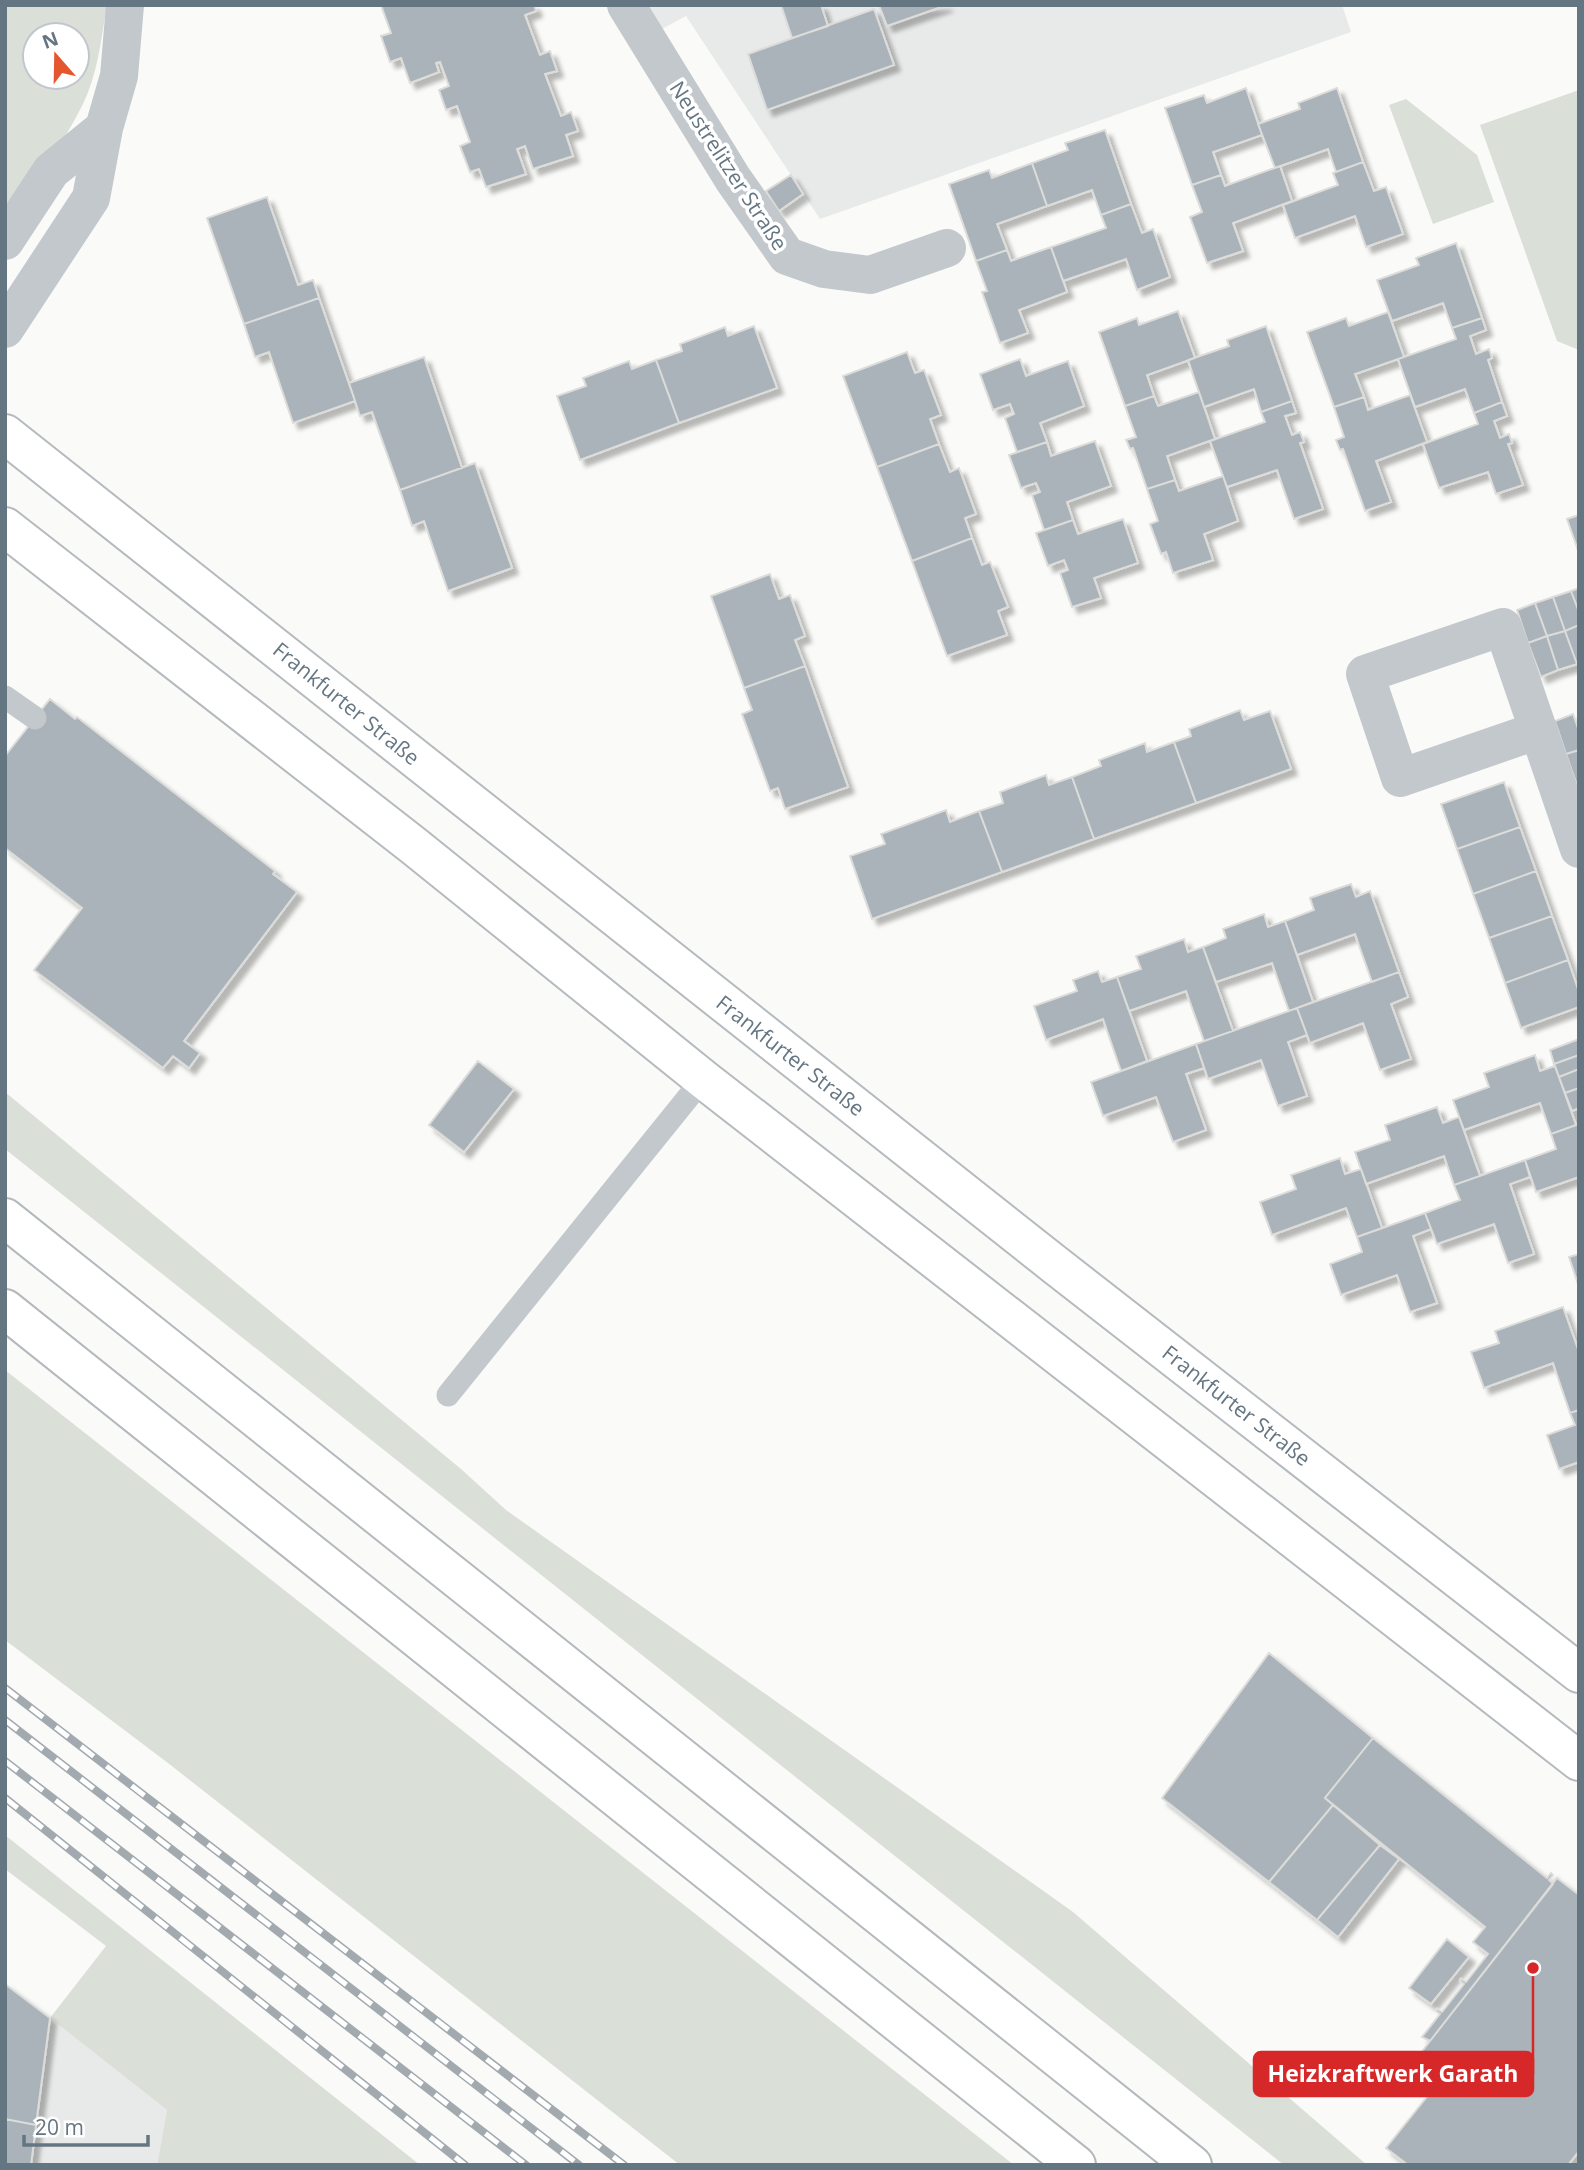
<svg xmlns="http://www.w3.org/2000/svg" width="1584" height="2170" viewBox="0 0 1584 2170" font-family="'Open Sans',sans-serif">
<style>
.built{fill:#e8e9e9}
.green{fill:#dadfd7;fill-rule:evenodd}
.building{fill:#aab3b9;stroke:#dcdcda;stroke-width:2;filter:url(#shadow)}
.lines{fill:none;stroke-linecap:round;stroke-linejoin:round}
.primary-casing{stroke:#b5babe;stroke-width:42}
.motorway-casing{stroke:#b4b9bd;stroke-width:42}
.service{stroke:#c3c8cc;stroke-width:23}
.minor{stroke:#c3c8cc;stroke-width:38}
.primary{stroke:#fff;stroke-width:38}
.motorway{stroke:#fff;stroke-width:38}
.rail-casing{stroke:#a2aab0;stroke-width:8}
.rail{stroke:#fff;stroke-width:5;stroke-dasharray:16;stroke-linecap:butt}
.labels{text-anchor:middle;stroke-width:7;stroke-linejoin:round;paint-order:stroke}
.street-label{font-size:21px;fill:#657683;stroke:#fff}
.leader{fill:none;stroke:#d62828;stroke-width:2.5}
.callout-dot{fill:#d62828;stroke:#fff;stroke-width:2.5}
.callout{fill:#d62828;stroke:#d62828;stroke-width:2.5}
.callout-label{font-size:23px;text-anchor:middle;font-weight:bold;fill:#fff}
</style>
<defs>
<filter id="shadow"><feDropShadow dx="6" dy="6" stdDeviation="2" flood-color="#0004"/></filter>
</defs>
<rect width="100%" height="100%" fill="#fafaf8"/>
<path class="built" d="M644,5H1342L1351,32L820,219L686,16L660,30Z
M50,2018L167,2110L157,2165H31Z"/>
<path class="green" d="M5,5H106V10C101,42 97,75 83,104C62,146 34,184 5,220ZM35,35H77V77H35Z
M1579,90V350L1557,341L1480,125Z
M1406,99L1477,155L1494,202L1433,224L1389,105Z
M5,1092L461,1469L506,1510L1073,1912L1367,2165H1284L5,1149Z
M5,1370L1014,2165H680L168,1763L5,1640Z
M5,1835L420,2165H157L167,2110L50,2018L106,1946L5,1869Z"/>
<path class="building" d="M381,5H534L536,11L525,15L540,55L550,51L557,71L545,74L561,116L571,112L578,131L566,135L573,156L533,169L525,146L517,149L526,174L486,187L479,169L470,172L460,146L470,142L457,106L446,110L439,90L449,86L440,62L436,63L439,72L410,83L401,58L390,62L381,36L391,33Z
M781,5H821L828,26L792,38Z
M879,5H947L887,26Z
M874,9L894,65L767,110L748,54Z
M1246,88L1262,135L1213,152L1221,175L1192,185L1165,108L1204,95L1207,103Z
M1337,88L1363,162L1336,172L1328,149L1275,168L1258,124L1300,109L1298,103Z
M1105,130L1131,204L1101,215L1092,190L1047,206L1032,163L1068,150L1065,143Z
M1363,162L1374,191L1386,187L1403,234L1366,247L1355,216L1295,238L1283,205L1338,185L1333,173Z
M1032,163L1047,206L997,224L1007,250L976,261L949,184L989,170L992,178Z
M1280,166L1292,201L1233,223L1243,251L1207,263L1190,217L1202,212L1192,185L1221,175L1225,186Z
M791,175L803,194L779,211L766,191Z
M267,197L298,285L313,280L319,298L244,324L207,218Z
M1131,204L1142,233L1153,229L1170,277L1137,290L1126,259L1063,281L1051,247L1106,228L1101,215Z
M1456,243L1482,318L1452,328L1443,303L1392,321L1377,280L1419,265L1416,258Z
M1051,247L1067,292L1019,310L1028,333L1000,343L982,292L987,291L976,261L1007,250L1011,261Z
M319,298L355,401L293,423L269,352L255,357L244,324Z
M1178,311L1195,358L1147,375L1154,396L1125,406L1099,332L1137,318L1139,325Z
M1388,312L1404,357L1355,374L1364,397L1334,407L1307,332L1346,318L1349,326Z
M1482,318L1486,330L1470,336L1476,354L1489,349L1492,358L1488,360L1502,402L1474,413L1465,389L1415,407L1398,359L1456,339L1452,328Z
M754,326L777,388L679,423L656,360L682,351L680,344L725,327L728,336Z
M1266,326L1292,401L1261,412L1254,389L1204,407L1188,360L1229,346L1227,340Z
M907,352L915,373L924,370L941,415L930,419L939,444L877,467L843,376Z
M424,357L462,468L400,490L372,412L360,416L349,383Z
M1020,359L1026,376L1068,361L1084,406L1040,423L1047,442L1017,452L1005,418L1014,414L1010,404L993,410L980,374Z
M656,360L679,423L580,460L557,396L586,386L583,378L629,361L632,369Z
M1199,392L1215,439L1167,456L1175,480L1147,489L1133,448L1130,449L1126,440L1136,437L1125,406L1154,396L1158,406Z
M1410,395L1427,442L1376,461L1391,502L1365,511L1343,449L1340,450L1336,440L1344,437L1334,407L1364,397L1368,410Z
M1292,401L1296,413L1285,416L1292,435L1300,432L1304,442L1300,443L1323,509L1294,519L1277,470L1227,487L1210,441L1265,422L1261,412Z
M1502,402L1507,416L1494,421L1500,438L1509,434L1512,443L1508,444L1523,485L1496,494L1488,472L1439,488L1423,444L1478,424L1474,413Z
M1095,441L1111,486L1067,502L1073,520L1044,530L1032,495L1040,492L1036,483L1021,488L1009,455L1047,442L1051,456Z
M939,444L950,472L959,468L976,514L965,518L972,538L912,561L877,467Z
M475,463L512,568L448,591L424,521L412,526L400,490Z
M1223,476L1238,521L1204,534L1213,560L1173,573L1166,552L1161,554L1150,524L1158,521L1147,489L1175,480L1179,491Z
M1579,515V553L1567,519Z
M1123,519L1138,563L1094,578L1101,598L1072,607L1060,573L1068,570L1064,560L1048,566L1036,533L1073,520L1078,534Z
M972,538L982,565L990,562L1008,607L998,611L1007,635L947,656L912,561Z
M770,574L779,599L790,595L805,636L795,640L805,666L744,688L711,596Z
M1579,588V612L1571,591Z
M1571,591L1579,612V625L1565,631L1553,597Z
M1553,597L1565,631L1547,636L1535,603Z
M1535,603L1547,636L1528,643L1517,610Z
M1579,625V664H1577L1565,631Z
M1565,631L1577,664L1558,670L1547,636Z
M1547,636L1558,670L1541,677L1528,643Z
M805,666L848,787L785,809L778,788L770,791L742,714L752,710L744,688Z
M50,699L75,719L77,717L275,871L273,874L297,892L184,1041L200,1053L189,1068L173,1056L163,1068L34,970L82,908L5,848V756Z
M1240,710L1244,720L1270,711L1291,769L1196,803L1174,742L1191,736L1189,729Z
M1573,714L1579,731V750L1566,754L1555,721Z
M1174,742L1196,803L1094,839L1072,777L1101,766L1099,760L1145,743L1147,752Z
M1579,750V788H1578L1566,754Z
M1046,775L1049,785L1072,777L1094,839L1002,872L979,811L1003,803L1000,792Z
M1504,782L1520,827L1457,849L1441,804Z
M946,810L950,822L979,811L1002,872L872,919L850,856L885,844L881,834Z
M1520,827L1536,871L1473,894L1457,849Z
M1536,871L1552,916L1489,938L1473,894Z
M1351,884L1356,897L1370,891L1399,972L1372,982L1355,934L1297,955L1285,921L1314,910L1310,898Z
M1264,914L1268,927L1285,921L1313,1002L1289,1011L1272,963L1216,982L1203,947L1226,938L1223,929Z
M1552,916L1568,960L1505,983L1489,938Z
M1184,939L1188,952L1203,947L1233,1031L1204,1041L1186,991L1129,1011L1117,977L1141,969L1136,956Z
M1568,960L1579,992V1007L1521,1028L1505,983Z
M1098,971L1102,982L1117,977L1147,1061L1121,1071L1103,1019L1046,1040L1034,1006L1077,991L1073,980Z
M1399,972L1408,997L1391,1004L1411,1059L1380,1070L1363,1023L1310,1043L1297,1008Z
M1297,1008L1307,1035L1288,1042L1307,1096L1278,1106L1261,1060L1208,1079L1196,1044Z
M1579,1039V1055L1554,1064L1550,1050Z
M1196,1044L1204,1068L1186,1074L1206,1130L1173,1142L1156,1097L1103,1116L1091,1082Z
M1535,1055L1540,1071L1555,1066L1576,1125L1551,1134L1540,1103L1464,1130L1453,1100L1489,1087L1484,1073Z
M1579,1055V1069L1559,1077L1554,1064Z
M478,1061L514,1089L464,1152L429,1125Z
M1579,1069V1088L1565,1093L1559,1077Z
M1579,1088V1108L1572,1111L1565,1093Z
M1437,1107L1443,1123L1459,1117L1480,1176L1454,1185L1444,1156L1366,1184L1355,1152L1390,1140L1385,1125Z
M1579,1124V1177L1536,1192L1525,1160L1556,1149L1551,1134Z
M1340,1158L1345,1174L1361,1169L1382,1228L1357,1237L1346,1208L1272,1235L1260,1202L1296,1189L1291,1175Z
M1525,1160L1530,1177L1510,1184L1534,1254L1508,1263L1494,1224L1437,1244L1425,1213L1460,1200L1454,1185Z
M1425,1213L1431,1229L1413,1236L1437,1303L1410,1312L1397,1275L1341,1295L1330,1264L1362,1252L1357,1237Z
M1579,1254V1287L1569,1257Z
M1563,1307L1579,1352V1410L1570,1413L1553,1363L1484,1388L1471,1352L1499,1343L1495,1331Z
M1579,1410V1462L1559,1469L1547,1435L1575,1425L1570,1413Z
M1269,1653L1373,1738L1325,1798L1333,1805L1269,1882L1162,1798Z
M1373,1738L1547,1878L1551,1873L1553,1875L1549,1880L1553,1884L1430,2041L1422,2037L1440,2014L1436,2011L1437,2009L1442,2012L1464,1984L1460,1981L1461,1979L1466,1982L1488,1954L1473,1942L1485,1927L1325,1798Z
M1333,1805L1380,1845L1317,1920L1269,1882Z
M1380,1845L1399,1859L1338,1937L1317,1920Z
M1557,1878L1579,1895V2151L1568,2165H1408L1386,2148L1434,2088L1409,2068Z
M1447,1939L1469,1957L1431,2004L1409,1988Z
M5,1984L50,2018L36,2125L5,2119Z
M5,2119L36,2125L31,2165H5Z"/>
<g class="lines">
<g class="primary-casing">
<path id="primary" d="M5,434L1054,1264L1579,1673
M5,527L414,846L703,1079L1579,1761"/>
</g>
<g class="motorway-casing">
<path id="motorway" d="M5,1218L1192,2165
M5,1309L1076,2165"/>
</g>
<path class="service" d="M5,697L35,718
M448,1395L703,1079"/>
<path class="minor" d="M626,5L733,179L787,256L824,269L870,275L947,248
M5,241L51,171L104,128
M5,329L91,198L104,128L119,76L125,5
M1539,730L1400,778L1365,674L1503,627L1579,849"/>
<use href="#primary" class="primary"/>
<use href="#motorway" class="motorway"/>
<g class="rail-casing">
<path id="rail" d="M5,1688L624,2165
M5,1720L579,2165
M5,1761L526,2165
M5,1798L465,2165"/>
</g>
<use href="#rail" class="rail"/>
</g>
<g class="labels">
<g class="street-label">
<text transform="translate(728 166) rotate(57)" y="7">Neustrelitzer Straße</text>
<text transform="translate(346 704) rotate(39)" y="7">Frankfurter Straße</text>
<text transform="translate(790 1056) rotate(38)" y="7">Frankfurter Straße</text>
<text transform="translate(1236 1406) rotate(38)" y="7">Frankfurter Straße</text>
</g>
</g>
<path class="leader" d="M1533 1968L1533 2074"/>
<circle class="callout-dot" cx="1533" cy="1968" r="7"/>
<rect class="callout" x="1254" y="2052" width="279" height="44" rx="7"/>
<g class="callout-label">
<text x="1393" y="2082">Heizkraftwerk Garath</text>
</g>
<rect width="1584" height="2170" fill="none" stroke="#657683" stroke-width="14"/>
<g transform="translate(56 56) rotate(340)"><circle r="33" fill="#ffffff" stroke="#c1c8cd" stroke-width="2"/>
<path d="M0-5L12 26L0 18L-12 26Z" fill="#e4572e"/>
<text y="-10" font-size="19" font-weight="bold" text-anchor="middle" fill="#657683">N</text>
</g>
<path d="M24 2135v10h124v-10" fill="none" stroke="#657683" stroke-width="3.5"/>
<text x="35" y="2135" font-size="21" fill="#657683" stroke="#ffffff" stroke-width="5" paint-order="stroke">20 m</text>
</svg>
